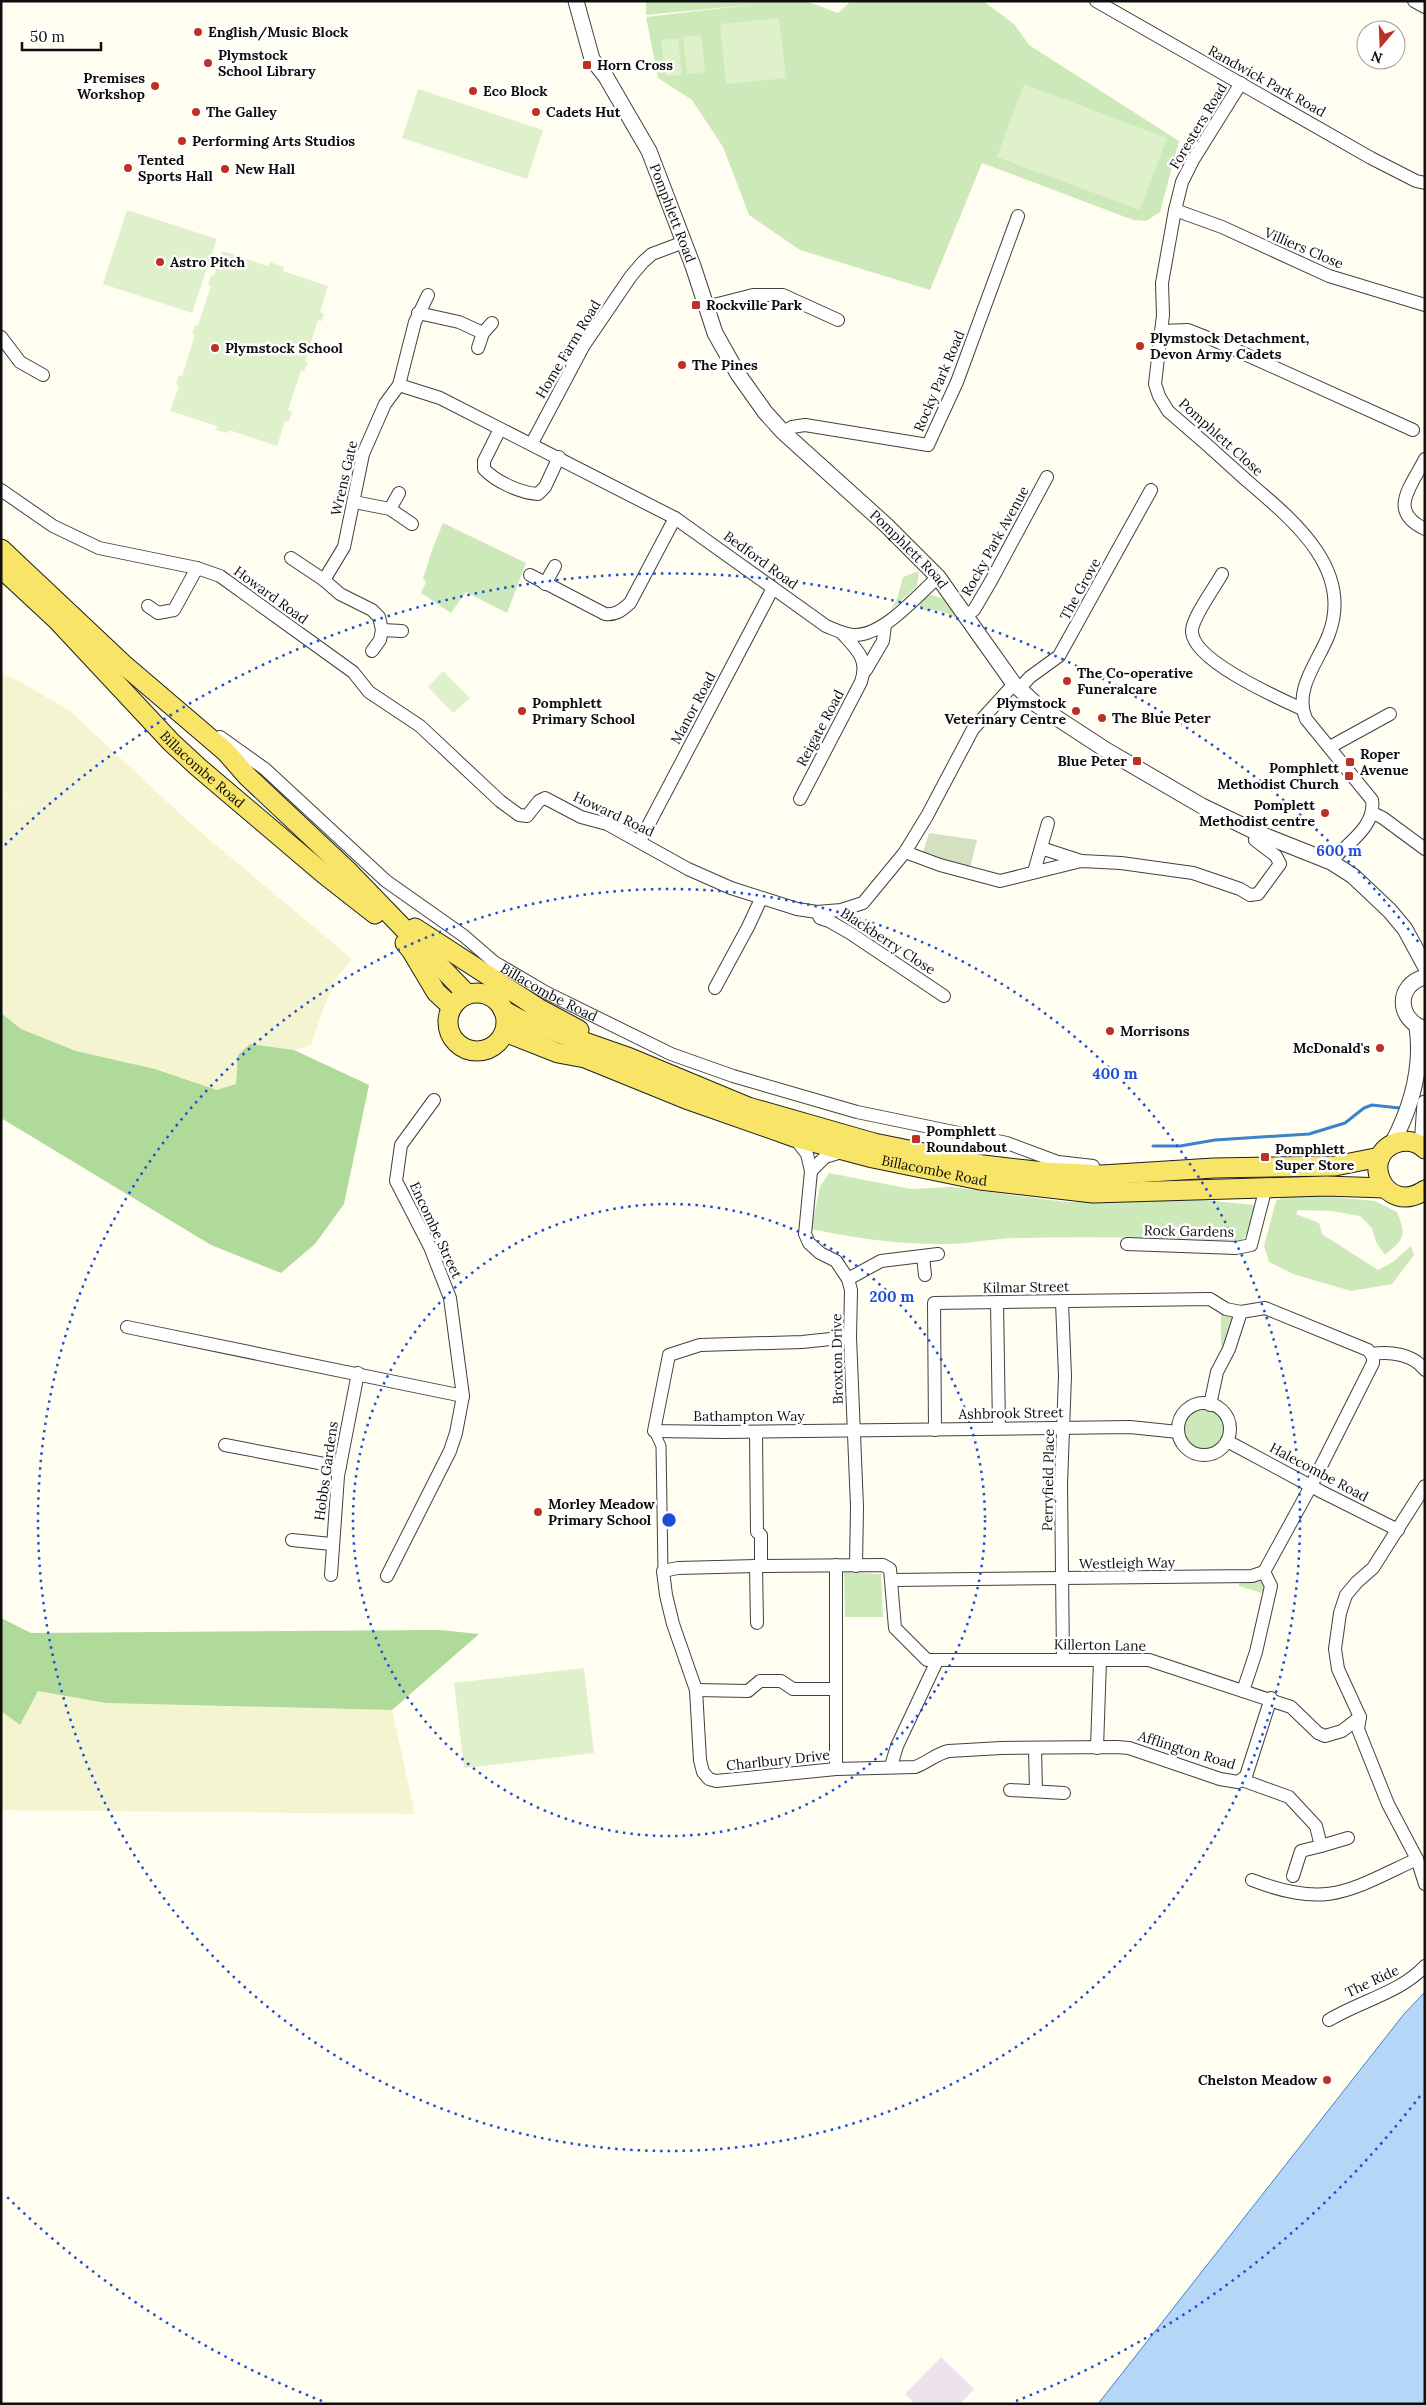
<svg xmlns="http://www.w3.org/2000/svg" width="1426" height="2405" viewBox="0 0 1426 2405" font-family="Lora,serif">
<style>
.industrial{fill:#ede3ed}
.farmland{fill:#f4f5d0}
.green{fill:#cde9b9}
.forest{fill:#afda99}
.cemetery{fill:#d3e1c1}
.pitch{fill:#dff1cb}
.water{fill:#b5d6f6;stroke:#3c83cd}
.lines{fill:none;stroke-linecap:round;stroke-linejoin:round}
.stream{stroke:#3c83cd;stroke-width:3}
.pedestrian-casing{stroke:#414141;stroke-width:11}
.minor-casing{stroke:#414141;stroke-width:14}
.tertiary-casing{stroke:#414141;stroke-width:17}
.primary-casing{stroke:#1f1f1f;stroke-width:21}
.pedestrian{stroke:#fff;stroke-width:9}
.minor{stroke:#fff;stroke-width:12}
.tertiary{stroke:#fff;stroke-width:15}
.primary{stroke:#f8e567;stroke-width:19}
.ring{fill:none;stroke:#1d4ed8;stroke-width:2.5;stroke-dasharray:2.5 5}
.poi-dot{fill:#be3026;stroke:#fff;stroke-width:2}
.labels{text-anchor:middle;stroke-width:5;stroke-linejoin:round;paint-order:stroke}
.poi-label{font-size:14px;font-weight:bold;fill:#0e0e0e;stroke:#fff;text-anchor:start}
.street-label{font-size:14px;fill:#0e0e0e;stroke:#fff}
.centre{fill:#1d4ed8;stroke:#fff;stroke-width:2.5}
.ring-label{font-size:15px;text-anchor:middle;font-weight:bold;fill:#1d4ed8;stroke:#fff;stroke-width:5;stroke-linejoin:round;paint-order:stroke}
</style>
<rect width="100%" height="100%" fill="#fffef0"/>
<path class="industrial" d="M941,2357L974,2389L960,2404H915L905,2394Z"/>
<path class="farmland" d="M1,674L17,680L70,711L191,824L352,959L338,976L324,1007L311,1045L294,1050L250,1044L238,1055L237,1084L217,1090L155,1069L76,1051L19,1028L1,1013V793L45,827L1,792Z
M38,1691L106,1703L392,1710L415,1814L1,1810V1711L20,1725Z"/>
<path class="green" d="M646,1H806L838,13L851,1H983L1014,24L1029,45L1179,141L1160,212L1146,221L1133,220L982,163L930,290L800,250L749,215L723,147L692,100L658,78L646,17L749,5L646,15Z
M443,523L526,563L507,613L466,592L451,613L421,593L426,582L423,579L432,550Z
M919,571L917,586L890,611L897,599L903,577Z
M930,595C950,597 956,613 966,629C953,613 941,609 921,610L918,602Z
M829,1173L911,1189L951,1187L1066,1202H1133L1192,1199L1255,1205C1254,1218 1251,1231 1241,1241C1168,1238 1095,1236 1022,1238C998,1238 974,1243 950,1244C903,1245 858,1239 811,1229L820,1187Z
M1291,1193L1375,1201L1397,1212C1407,1236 1404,1239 1385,1255L1376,1242L1372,1228L1360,1216L1331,1211L1298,1210L1296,1214L1319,1223L1322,1234L1378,1270L1393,1262L1411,1246L1414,1255L1392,1284L1351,1291L1293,1274L1269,1262L1264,1246L1276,1201Z
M1221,1310L1233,1317L1226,1344L1221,1347Z
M1184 1430a20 20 0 1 1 40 0a20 20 0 1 1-40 0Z
M844,1572L881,1574L883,1617H845Z
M1259,1580L1265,1586L1262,1593L1239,1586V1581Z"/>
<path class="forest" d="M1,1013L21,1029L76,1051L155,1069L217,1090L236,1084L238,1055L250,1044L294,1050L369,1085L344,1204L315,1244L281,1273L211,1245L1,1118Z
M1,1618L31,1633L440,1630L479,1634L392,1710L106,1703L38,1691L20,1725L1,1711Z"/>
<path class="cemetery" d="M929,833L977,840L970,868L923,852Z"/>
<path class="pitch" d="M779,18L786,78L726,84L720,24Z
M701,35L705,72L687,74L683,37Z
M678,38L682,75L665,76L661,40Z
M1024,84L1167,138L1140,210L997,157Z
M418,89L543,130L527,179L402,138Z
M127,210L217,239L192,313L103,284Z
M222,251L268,266L270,262L284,267L283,271L328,286L320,312L324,314L322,321L318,320L305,361L308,362L304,371H301L288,410L292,412L289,421H285L277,446L229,430L228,433L216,430L217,426L170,411L179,386L176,384L179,375L182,376L195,335L192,334L195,325H198L211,286L208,284L211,275L214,276Z
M443,671L470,698L453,713L428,687Z
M584,1668L594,1753L464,1768L454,1683Z"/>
<path class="water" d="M1425,1992V2404H1098L1404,2014Z"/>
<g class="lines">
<path class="stream" d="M1153,1146H1180L1215,1140L1309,1134L1345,1123L1364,1108L1372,1105L1399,1108"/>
<g class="pedestrian-casing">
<path id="pedestrian" d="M654,1431L661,1446L663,1571"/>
</g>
<g class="minor-casing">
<g id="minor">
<path d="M1096,1L1371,158L1416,181L1425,183"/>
<path d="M1414,1L1425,7"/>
<path d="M1241,83L1193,160L1182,182L1175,210L1162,283L1163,315L1155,384L1159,396L1168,411C1194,433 1220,456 1245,479C1290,518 1354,567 1329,634C1319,661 1293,689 1306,719L1372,800C1376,827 1347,843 1331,862"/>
<path d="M1175,210L1222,227L1329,276L1425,305"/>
<path d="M706,307L753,295H783L838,320"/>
<path d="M418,313L459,322L483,333"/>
<path d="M1161,331L1188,330L1216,341L1413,430"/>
<path d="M1,337L20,362L43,375"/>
<path d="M478,348L483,333L492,323"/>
<path d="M399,385L440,398L675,518L826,626C836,630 845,635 856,635C885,634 917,596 938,577"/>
<path d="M500,429L484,461V469C496,482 521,493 538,494L545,487L559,457"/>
<path d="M783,432L792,427L805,425L928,445L957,382L1018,216"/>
<path d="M532,443L584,345L631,276L643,262L652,254L684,242"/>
<path d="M1425,459C1411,487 1387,511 1425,529"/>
<path d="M1,490L53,526L99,548L197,568L220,576L353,672L369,692L420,726L500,801L519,815L527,816L539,801L545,798L581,817L607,824L688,869L731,888L797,909L817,912L841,910L863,903L905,852L927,816L973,729L1014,684"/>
<path d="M354,502L390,509L412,524"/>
<path d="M390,509L399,493"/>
<path d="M291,558L324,580L340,594L372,610L379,617L382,630L380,640L372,651"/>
<path d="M1222,574C1215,587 1191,619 1192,632C1194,661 1278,698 1302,709"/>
<path d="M530,575L605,614C616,615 621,611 630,603L675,518"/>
<path d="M324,580L344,547L363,454L385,404L399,385L415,322L428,295"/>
<path d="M545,584L555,566"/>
<path d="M148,606L158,613L174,610L197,568"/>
<path d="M965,616L974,610L991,581L1047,477"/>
<path d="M382,630L402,631"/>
<path d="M866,670L883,641L885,625"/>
<path d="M1019,689L1030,677L1059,656L1151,490"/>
<path id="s1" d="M220,737L265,769L386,881L464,936L494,962L545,992L671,1054L733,1076L857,1112L1007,1143L1058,1162L1093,1166"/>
<path d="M1330,747L1390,714"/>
<path d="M800,799L861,682C869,659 857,650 842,633"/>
<path d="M1373,813L1383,818L1425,849"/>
<path d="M640,841L773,588"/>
<path d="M1041,848L1081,861"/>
<path d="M905,852L940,865L1000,881L1081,861L1121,863L1193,873L1240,889L1250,895L1258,894L1280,864L1276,856L1255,840L1258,833"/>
<path d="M1034,872L1048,823"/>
<path d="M817,912L820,918L829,921L850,933L944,996"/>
<path d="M715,988L748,927L761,899"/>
<path d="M794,1137L807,1154L811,1171L805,1234L809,1243L820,1253L836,1261L848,1279L851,1290L850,1337L857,1507L856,1566"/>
<path d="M946,1153L964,1151L988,1140"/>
<path d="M811,1171L825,1157L845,1151"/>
<path d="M1127,1244L1236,1248L1251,1245L1266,1187"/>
<path d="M923,1256L925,1275"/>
<path d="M848,1279L881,1261L938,1254"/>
<path d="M997,1302L999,1428"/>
<path d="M1062,1302L1065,1376L1061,1484L1063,1659"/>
<path d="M127,1327L463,1396"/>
<path d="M850,1337L802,1342L700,1345L669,1355L654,1431L723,1432L1130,1427L1178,1432"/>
<path d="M1372,1354C1390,1351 1413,1354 1425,1370"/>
<circle cx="1204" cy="1429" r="26"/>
<path d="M1210,1405L1217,1372L1229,1349L1241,1312"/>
<path d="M756,1432L757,1532L761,1535V1566"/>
<path d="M1227,1441L1322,1492L1398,1530"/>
<path d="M225,1445L340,1467"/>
<path d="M1425,1486L1373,1568L1357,1582L1346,1595L1340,1613L1335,1649L1338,1669L1360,1717L1358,1729L1388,1804L1417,1859L1425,1884"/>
<path d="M292,1540L331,1544"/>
<path d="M756,1566L757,1623"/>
<path d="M331,1575L338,1476L358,1373"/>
<path d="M387,1576L450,1451L456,1433L463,1396L450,1298L430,1247L396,1181L401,1145L434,1100"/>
<path d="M892,1580L1252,1576L1264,1572L1311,1486L1373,1363V1357L1368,1350L1265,1308L1241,1312L1226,1309L1210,1299L934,1303L935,1430"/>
<path d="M696,1690L748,1691L760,1681H781L793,1689H836"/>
<path d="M1243,1691L1256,1652L1271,1586L1264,1572"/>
<path d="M1271,1698L1246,1776L1238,1782L1220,1779L1129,1748L1117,1747L1001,1748L949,1751C937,1753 927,1763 915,1767L836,1769L716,1781L709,1779L703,1772L700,1760L696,1690L673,1624L666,1595L663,1571L678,1568L756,1566L883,1565L890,1569L895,1628L927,1660H1149L1291,1707L1318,1733L1325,1736L1342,1731L1360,1717"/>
<path d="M1035,1748L1036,1791"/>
<path d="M1097,1748L1100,1660"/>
<path d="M891,1766L897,1746L937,1661"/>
<path d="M836,1769V1565"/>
<path d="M1242,1780L1289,1797L1316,1826L1321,1846L1348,1838"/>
<path d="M1010,1790L1064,1793"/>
<path d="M1293,1876L1301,1851L1321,1846"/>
<path d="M1252,1880C1328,1909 1348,1891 1417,1859"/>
<path d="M1329,2020C1360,2001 1400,1993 1425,1966"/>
</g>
</g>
<g class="tertiary-casing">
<g id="tertiary">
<path id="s2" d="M576,1L592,59L606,77L649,151L693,266L715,333L738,374L765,412L783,432L886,525L938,577L1014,684L1037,705L1106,750L1202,806L1258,833L1331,862L1353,876L1390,911L1405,929L1425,966"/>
<path d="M1425,977C1395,985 1397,1020 1425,1029"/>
<path d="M1392,1144C1411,1108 1423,1068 1417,1027"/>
<path d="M1422,1146L1425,1103"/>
</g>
</g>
<g class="primary-casing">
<g id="primary">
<path d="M1,549L123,664L226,752L247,776L349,872L467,994"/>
<path id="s3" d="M1,568L57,620L171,742L198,767L324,874L375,914"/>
<path d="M415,928L538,1008L579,1030"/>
<path d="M405,943L411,950L436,992L451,1006"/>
<circle cx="477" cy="1022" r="29"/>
<path d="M503,1010L519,1019L630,1058L748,1107L874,1143L983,1165L1045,1172L1102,1175L1214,1168L1335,1166L1380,1157"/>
<path id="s4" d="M503,1035L510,1034L558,1053L585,1058L686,1099L794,1137L873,1158L980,1180L1093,1193L1326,1186L1385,1188"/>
<path d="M1425,1149C1418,1142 1408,1140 1399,1142C1357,1153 1384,1218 1425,1190"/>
</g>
</g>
<use href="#pedestrian" class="pedestrian"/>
<use href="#minor" class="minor"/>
<use href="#tertiary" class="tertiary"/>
<use href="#primary" class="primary"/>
</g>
<g class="ring">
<circle cx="669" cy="1520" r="316"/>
<circle cx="669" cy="1520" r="631"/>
<path d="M1420 2096A947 947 0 0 1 1016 2401M322 2401A947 947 0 0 1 5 2195M5 845A947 947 0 0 1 1420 944"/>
</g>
<g class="poi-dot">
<circle cx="198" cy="32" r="5"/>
<circle cx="208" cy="63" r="5"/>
<rect x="582" y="60" width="10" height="10" rx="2.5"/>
<circle cx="155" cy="86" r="5"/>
<circle cx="473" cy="91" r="5"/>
<circle cx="196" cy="112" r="5"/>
<circle cx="536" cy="112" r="5"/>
<circle cx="182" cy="141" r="5"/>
<circle cx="128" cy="168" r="5"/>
<circle cx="225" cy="169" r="5"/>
<circle cx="160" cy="262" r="5"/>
<rect x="691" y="300" width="10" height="10" rx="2.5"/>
<circle cx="1140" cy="346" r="5"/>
<circle cx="215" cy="348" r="5"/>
<circle cx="682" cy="365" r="5"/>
<circle cx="1067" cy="681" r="5"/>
<circle cx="522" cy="711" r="5"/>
<circle cx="1076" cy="711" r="5"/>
<circle cx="1102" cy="718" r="5"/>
<rect x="1132" y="756" width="10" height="10" rx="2.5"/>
<rect x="1345" y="757" width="10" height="10" rx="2.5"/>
<rect x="1344" y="771" width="10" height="10" rx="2.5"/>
<circle cx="1325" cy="813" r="5"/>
<circle cx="1110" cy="1031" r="5"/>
<circle cx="1380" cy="1048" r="5"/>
<rect x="911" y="1134" width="10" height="10" rx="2.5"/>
<rect x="1260" y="1152" width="10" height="10" rx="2.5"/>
<circle cx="538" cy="1512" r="5"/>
<circle cx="1327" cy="2080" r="5"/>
</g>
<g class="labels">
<g class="poi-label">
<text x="208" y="37">English/Music Block</text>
<text x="218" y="60">Plymstock<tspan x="218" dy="16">School Library</tspan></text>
<text x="597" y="70">Horn Cross</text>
<text x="145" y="83" text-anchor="end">Premises<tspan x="145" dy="16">Workshop</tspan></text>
<text x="483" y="96">Eco Block</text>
<text x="206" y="117">The Galley</text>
<text x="546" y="117">Cadets Hut</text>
<text x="192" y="146">Performing Arts Studios</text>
<text x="138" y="165">Tented<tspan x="138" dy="16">Sports Hall</tspan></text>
<text x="235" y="174">New Hall</text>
<text x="170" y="267">Astro Pitch</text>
<text x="706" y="310">Rockville Park</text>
<text x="1150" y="343">Plymstock Detachment,<tspan x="1150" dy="16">Devon Army Cadets</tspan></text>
<text x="225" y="353">Plymstock School</text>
<text x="692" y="370">The Pines</text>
<text x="1077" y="678">The Co-operative<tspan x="1077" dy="16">Funeralcare</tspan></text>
<text x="532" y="708">Pomphlett<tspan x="532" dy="16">Primary School</tspan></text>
<text x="1066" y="708" text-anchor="end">Plymstock<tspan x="1066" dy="16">Veterinary Centre</tspan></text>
<text x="1112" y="723">The Blue Peter</text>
<text x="1360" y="759">Roper<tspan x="1360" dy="16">Avenue</tspan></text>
<text x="1127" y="766" text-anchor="end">Blue Peter</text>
<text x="1339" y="773" text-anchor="end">Pomphlett<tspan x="1339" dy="16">Methodist Church</tspan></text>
<text x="1315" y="810" text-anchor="end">Pomplett<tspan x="1315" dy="16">Methodist centre</tspan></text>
<text x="1120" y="1036">Morrisons</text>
<text x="1370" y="1053" text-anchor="end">McDonald's</text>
<text x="926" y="1136">Pomphlett<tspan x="926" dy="16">Roundabout</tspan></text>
<text x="1275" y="1154">Pomphlett<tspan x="1275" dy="16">Super Store</tspan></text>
<text x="548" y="1509">Morley Meadow<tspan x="548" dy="16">Primary School</tspan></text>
<text x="1317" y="2085" text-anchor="end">Chelston Meadow</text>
</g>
<g class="street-label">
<text transform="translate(1267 81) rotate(29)" y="5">Randwick Park Road</text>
<text transform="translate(1198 126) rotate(-59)" y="5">Foresters Road</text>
<text dy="5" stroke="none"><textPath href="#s2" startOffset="235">Pomphlett Road</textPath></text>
<text transform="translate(1304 248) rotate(23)" y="5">Villiers Close</text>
<text transform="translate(568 349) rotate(-59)" y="5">Home Farm Road</text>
<text transform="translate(939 381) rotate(-67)" y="5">Rocky Park Road</text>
<text transform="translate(1221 437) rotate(42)" y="5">Pomphlett Close</text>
<text transform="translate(344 478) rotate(-77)" y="5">Wrens Gate</text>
<text transform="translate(995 541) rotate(-61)" y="5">Rocky Park Avenue</text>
<text dy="5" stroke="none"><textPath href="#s2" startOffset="655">Pomphlett Road</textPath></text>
<text transform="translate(761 560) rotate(36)" y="5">Bedford Road</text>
<text transform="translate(1080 589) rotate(-61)" y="5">The Grove</text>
<text transform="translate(271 595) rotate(36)" y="5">Howard Road</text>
<text transform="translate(693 708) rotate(-62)" y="5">Manor Road</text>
<text transform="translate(820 728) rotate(-62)" y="5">Reigate Road</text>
<text dy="5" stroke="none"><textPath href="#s3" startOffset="285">Billacombe Road</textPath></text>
<text transform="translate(614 814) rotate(25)" y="5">Howard Road</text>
<text transform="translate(888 941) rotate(33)" y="5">Blackberry Close</text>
<text dy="5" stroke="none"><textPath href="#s1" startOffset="418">Billacombe Road</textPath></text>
<text dy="5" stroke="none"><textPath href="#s4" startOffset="454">Billacombe Road</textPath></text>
<text transform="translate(436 1230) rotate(65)" y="5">Encombe Street</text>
<text transform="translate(1189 1231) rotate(1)" y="5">Rock Gardens</text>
<text transform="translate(1026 1287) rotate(-1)" y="5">Kilmar Street</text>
<text transform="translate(837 1359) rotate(-91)" y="5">Broxton Drive</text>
<text transform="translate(1011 1413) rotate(-1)" y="5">Ashbrook Street</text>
<text x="749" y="1421">Bathampton Way</text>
<text transform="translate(326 1471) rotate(-82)" y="5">Hobbs Gardens</text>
<text transform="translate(1319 1472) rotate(28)" y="5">Halecombe Road</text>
<text transform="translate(1048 1480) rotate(-89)" y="5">Perryfield Place</text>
<text transform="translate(1127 1563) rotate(-1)" y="5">Westleigh Way</text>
<text transform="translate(1100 1645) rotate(1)" y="5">Killerton Lane</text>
<text transform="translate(1187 1750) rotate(17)" y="5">Afflington Road</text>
<text transform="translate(778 1760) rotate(-6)" y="5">Charlbury Drive</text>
<text transform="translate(1372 1981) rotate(-25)" y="5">The Ride</text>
</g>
</g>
<circle cx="669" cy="1520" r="8" class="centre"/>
<g class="ring-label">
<text x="1339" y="856">600 m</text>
<text x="1115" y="1079">400 m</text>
<text x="892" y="1302">200 m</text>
</g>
<rect width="1426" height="2405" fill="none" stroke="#0e0e0e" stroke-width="5"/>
<g transform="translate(1381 45) rotate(199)"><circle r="24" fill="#ffffff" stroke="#9f9f9f"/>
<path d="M0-4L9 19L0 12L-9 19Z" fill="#be3026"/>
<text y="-8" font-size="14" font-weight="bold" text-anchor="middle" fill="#0e0e0e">N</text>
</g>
<path d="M22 42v8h79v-8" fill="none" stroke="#0e0e0e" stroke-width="2.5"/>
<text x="30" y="42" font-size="15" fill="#0e0e0e" stroke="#ffffff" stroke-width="4" paint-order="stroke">50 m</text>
</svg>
